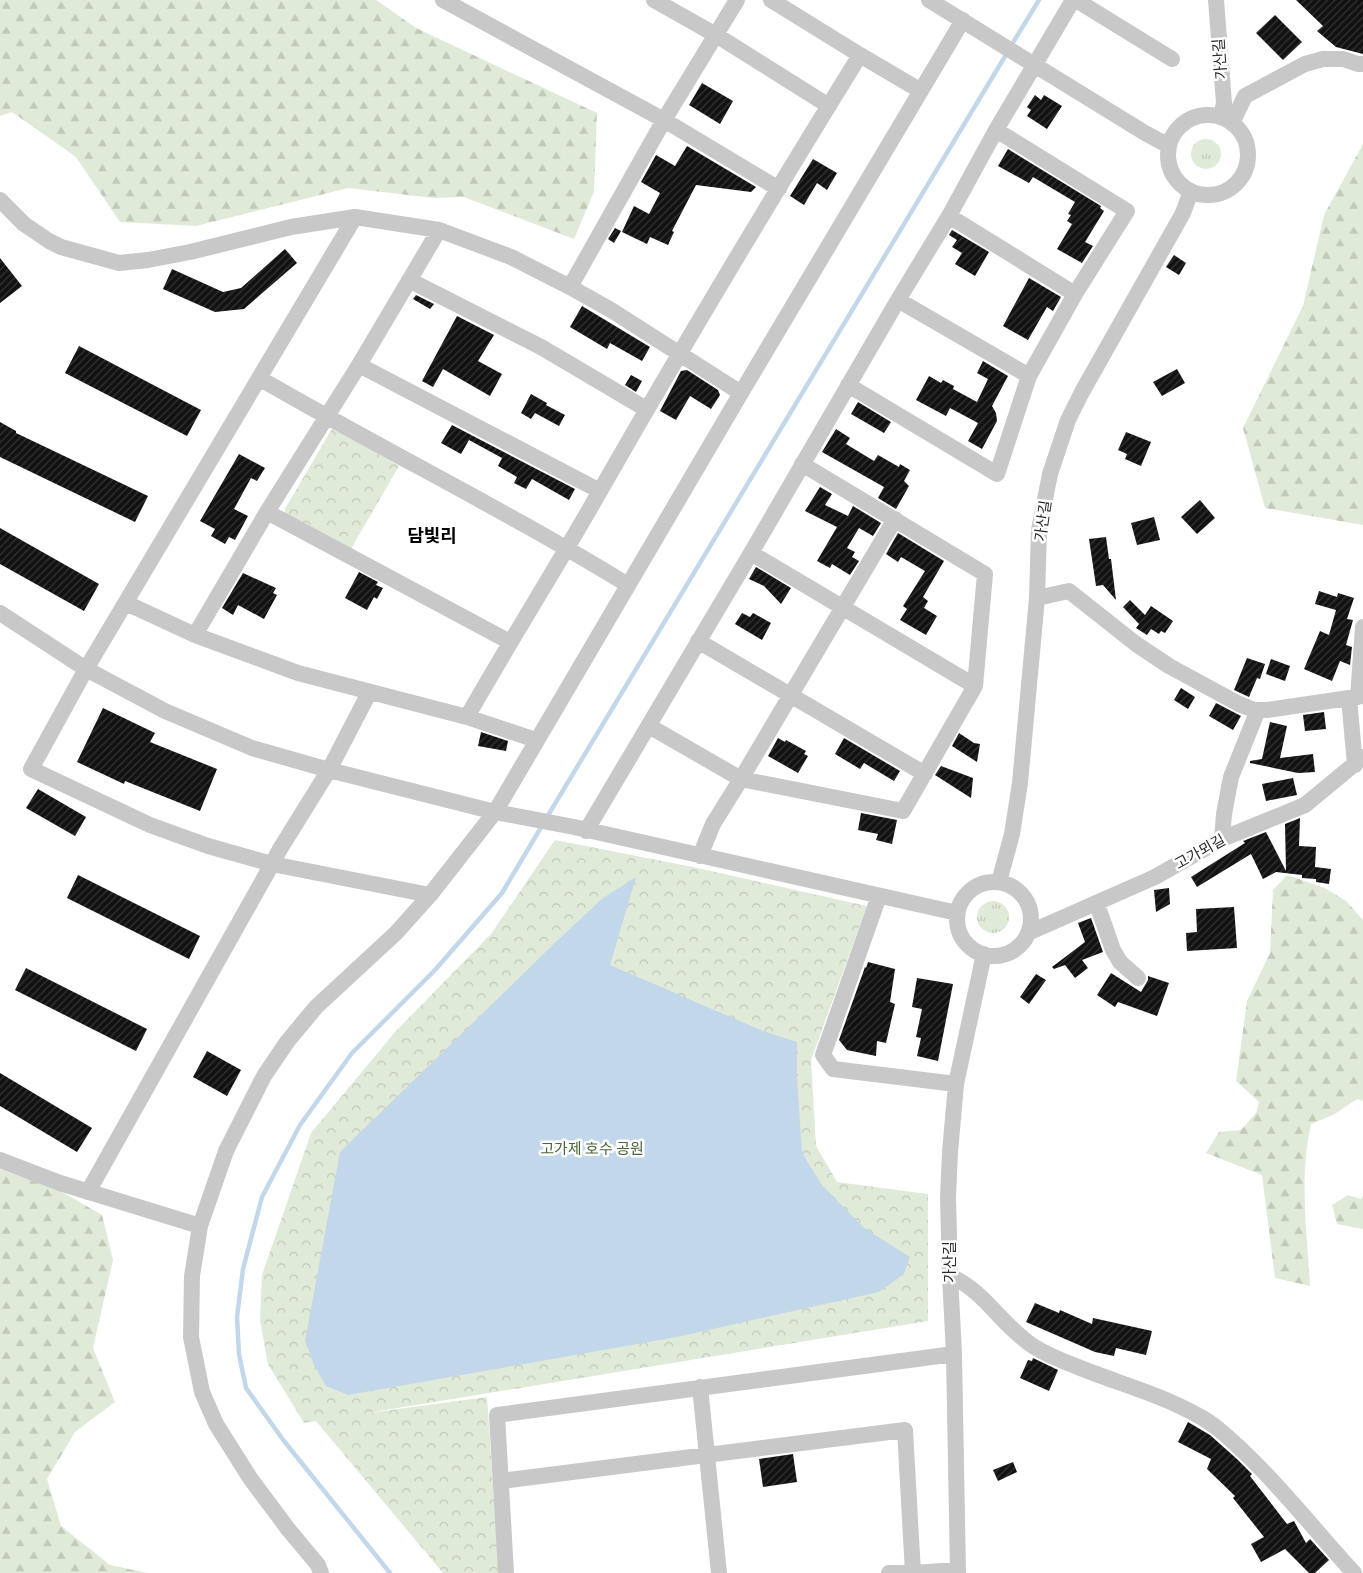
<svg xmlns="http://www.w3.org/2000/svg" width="1363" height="1573" viewBox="0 0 1363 1573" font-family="Karla,'Noto Sans KR',sans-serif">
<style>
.grass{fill:url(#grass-tufts)}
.forest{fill:url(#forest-firs)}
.park{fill:url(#park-crowns)}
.water{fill:#c3d7eb}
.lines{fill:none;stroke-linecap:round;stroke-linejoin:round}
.stream{stroke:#c3d7eb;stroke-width:4.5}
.building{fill:url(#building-hatch)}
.minor{stroke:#c8c8c8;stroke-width:16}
.labels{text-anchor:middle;stroke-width:5;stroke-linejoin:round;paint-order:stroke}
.street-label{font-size:15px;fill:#2b2b2b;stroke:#fff}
.park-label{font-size:15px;fill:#4a6739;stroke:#fff}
.quarter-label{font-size:18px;font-weight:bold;fill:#000;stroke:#fff}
</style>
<defs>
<pattern id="grass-tufts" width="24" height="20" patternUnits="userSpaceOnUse" patternTransform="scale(1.25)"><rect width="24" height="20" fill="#e0ead8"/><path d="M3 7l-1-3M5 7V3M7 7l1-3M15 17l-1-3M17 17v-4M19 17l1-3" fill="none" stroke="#c0c9ba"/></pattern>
<pattern id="forest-firs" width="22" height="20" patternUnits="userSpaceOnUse" patternTransform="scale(1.25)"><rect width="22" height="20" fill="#e0ead8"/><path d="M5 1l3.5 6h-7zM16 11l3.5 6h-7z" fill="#c0c9ba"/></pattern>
<pattern id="park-crowns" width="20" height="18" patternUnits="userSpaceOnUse" patternTransform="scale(1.25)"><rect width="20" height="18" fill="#e0ead8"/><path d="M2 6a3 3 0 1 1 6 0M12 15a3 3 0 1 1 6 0" fill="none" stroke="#c0c9ba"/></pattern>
<pattern id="building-hatch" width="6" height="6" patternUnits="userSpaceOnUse" patternTransform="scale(1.25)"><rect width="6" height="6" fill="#121212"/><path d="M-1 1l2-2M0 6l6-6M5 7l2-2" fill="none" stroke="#353535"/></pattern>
</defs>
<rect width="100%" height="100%" fill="#fff"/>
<path class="grass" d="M1191 154a15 15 0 1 1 30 0a15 15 0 1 1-30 0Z
M977 917a16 16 0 1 1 32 0a16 16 0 1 1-32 0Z"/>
<path class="forest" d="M0,0H376L416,28L597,113L594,192L574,239L464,197L433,198L348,188L196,226L120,222L76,157L12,112L0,116Z
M1363,144V525L1265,508L1243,428L1303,306L1324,215Z
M1287,875L1325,888L1346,901L1363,920V1101L1357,1099L1335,1114L1311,1124C1299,1176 1307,1233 1310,1286L1275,1278L1262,1175L1206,1153L1219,1132L1241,1130L1256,1113L1259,1102L1236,1081L1247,1001L1270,953L1273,890Z
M0,1169L50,1185L102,1215L113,1260L93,1348L115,1402L75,1432L47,1479L61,1526L110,1565L148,1573H0Z
M1348,1195L1361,1199L1363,1195V1229L1337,1224L1332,1205Z"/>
<path class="park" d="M333,427L399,466L348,554L284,516L285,509Z
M555,840L693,867L867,906L811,1060L816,1146L837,1182L928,1194V1321L361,1414L487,1397L499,1573H443L316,1421L304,1423L268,1364L260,1320L262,1275L311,1133L395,1032L491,934Z"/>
<path class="water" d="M636,877L610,965L763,1031L797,1042V1078L802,1153L822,1185L864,1228L910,1257L904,1274L879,1292L677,1337L348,1395L326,1386L314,1365L305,1341L340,1152L560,938L603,898Z"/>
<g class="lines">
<path class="stream" d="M1011,46L1039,0
M547,817L1007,53
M390,1573L284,1441L246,1388L239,1354L237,1317L243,1269L262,1197L300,1125L352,1053L435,970L502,893L543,824"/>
</g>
<path class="building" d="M1296,0H1363V54L1336,47L1317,31L1323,26Z
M1275,15L1302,42L1283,60L1256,33Z
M702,83L733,101L720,124L689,105Z
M1035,95L1041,100L1044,95L1062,106L1047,129L1027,116L1031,110L1027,107Z
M687,146L756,187L751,192L696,185L672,231L674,232L668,245L650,237L647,244L622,232L634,206L649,214L660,193L641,182L656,155L675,166Z
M1008,149L1101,206L1100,208L1104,211L1085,242L1093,246L1082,263L1057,249L1072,224L1067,221L1071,215L1068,214L1075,202L1033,177L1029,183L998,166Z
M813,159L837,173L827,190L817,183L804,205L790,196Z
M615,228L621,231L614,243L608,239Z
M952,230L989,252L975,276L955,264L962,253L952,247L957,240L949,235Z
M285,249L297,263L244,309L215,312L163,289L172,269L223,292L241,288Z
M1174,255L1186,263L1179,275L1166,267Z
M0,258L22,286L0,303Z
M1029,278L1061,297L1053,311L1047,307L1028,340L1003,326Z
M416,295L434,304L430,309L413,299Z
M582,306L650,347L642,361L610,343L607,349L570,327Z
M457,316L494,335L478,361L502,374L490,396L443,369L433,387L422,381Z
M79,346L201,410L187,436L65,373Z
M983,361L1008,376L992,406L996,413L997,421L982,449L968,441L978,423L950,408L946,416L916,400L929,376L941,383L943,380L954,386L953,389L977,402L988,379L977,373Z
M1177,369L1185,383L1162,396L1153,382Z
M687,370L718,390L720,395L711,409L690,396L676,420L660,411L681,371Z
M631,375L642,381L636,392L625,385Z
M531,394L547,403L546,405L565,415L559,426L535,413L531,419L521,413Z
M858,402L891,422L884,433L851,414Z
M0,422L16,431V433L148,496L135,522L0,457Z
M452,425L575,489L569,500L532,479L526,489L514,483L517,477L498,466L502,458L469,440L461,454L441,443Z
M836,429L850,438L846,444L874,461L878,455L899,467L900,464L910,470L904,481L909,486L896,509L878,498L884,487L822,452Z
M1126,432L1151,442L1141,466L1125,459L1127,454L1118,450Z
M239,454L265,468L257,481L251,478L234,509L248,516L235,540L229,537L225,544L211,536L215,529L200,521Z
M820,487L832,494L825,505L848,516L853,506L881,523L873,536L859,528L847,548L855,552L852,557L859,561L850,575L832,564L830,568L817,561L837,527L805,511Z
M1200,500L1215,518L1197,534L1181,517Z
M1154,517L1160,540L1137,545L1131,523Z
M0,528L99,584L84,611L0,564Z
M898,533L944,561L923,597L928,601L924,608L937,616L926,635L900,620L907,609L903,606L925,571L901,557L898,562L886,554Z
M1106,537L1109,559H1111L1116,600L1103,585L1096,586L1092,559L1089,539Z
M756,567L791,588L781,604L764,586L749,579Z
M359,572L378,582L376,585L383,588L377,599L374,597L367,610L345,598Z
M243,573L276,588L273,593L277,595L264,619L238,605L233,615L222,608Z
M1319,591L1337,597L1338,593L1354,598L1347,619L1353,620L1346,645L1352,647L1350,665L1340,661L1332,681L1304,669L1320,631L1329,635L1336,610L1315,604Z
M1130,600L1145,615L1151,606L1173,621L1165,633L1161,631L1159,634L1151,629L1147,635L1136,628L1139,624L1123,607Z
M742,613L750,617L753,613L771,623L762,640L735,624Z
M1247,658L1265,664L1260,679L1257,678L1249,697L1234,690Z
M1271,659L1290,666L1285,681L1266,674Z
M1181,688L1195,697L1188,709L1174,700Z
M1216,703L1241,716L1233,730L1209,716Z
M103,708L155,733L150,742L217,769L200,811L125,781L124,784L77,762Z
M1324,712L1326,729L1305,731L1303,715Z
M1270,722L1287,726L1280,758L1313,754L1315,772L1298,773L1250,763V761L1262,759Z
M481,732L508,741L506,751L478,746Z
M959,733L974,743L980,744L977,762L952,746Z
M778,738L785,742L786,740L806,751L804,754L808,756L798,773L768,756Z
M844,738L900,771L894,781L864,763L860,769L835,754Z
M941,766L973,778L971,798L935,775Z
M1293,778L1297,795L1266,801L1262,784Z
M38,789L86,817L75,836L26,808Z
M861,813L897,820L892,844L876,840L878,834L858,830Z
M1300,818L1299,846L1316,847L1315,867L1331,869L1329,884L1316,882V879L1302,878V875L1276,872L1263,879L1251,854L1197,887L1191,877L1245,843L1243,841L1266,832L1286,871L1285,824Z
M78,875L200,936L189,959L67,898Z
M1169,888L1170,904L1156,912L1154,890Z
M1234,907L1237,948L1187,951L1186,933L1197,932L1196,909Z
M1091,918L1103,952L1082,960L1088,968L1075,978L1065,965L1054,969L1052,967L1085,942L1078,923Z
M868,962L895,969L890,1002L895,1004L886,1043L877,1041L876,1056L847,1050L839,1040L865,967L866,968Z
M26,968L147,1029L136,1051L15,990Z
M1111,973L1141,992L1148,980V976L1169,983L1157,1016L1118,1002L1115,1007L1097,995Z
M1036,974L1046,980L1029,1004L1020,997Z
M917,978L953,984L938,1061L917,1056L921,1038L916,1037L922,1009L912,1007Z
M207,1051L241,1070L227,1096L193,1077Z
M0,1073L92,1128L77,1152L0,1106Z
M1035,1303L1059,1313L1060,1310L1092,1324L1093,1318L1152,1331L1146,1355L1116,1348L1114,1356L1095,1352L1026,1322Z
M1033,1358L1058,1370L1049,1391L1020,1378L1028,1360L1032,1361Z
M1188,1422L1210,1435L1238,1460L1252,1474L1250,1476L1287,1524L1294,1521L1306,1543L1310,1539L1329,1560L1315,1573H1309L1285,1549L1261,1562L1251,1544L1264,1537L1233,1498L1235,1496L1207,1469L1211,1459L1178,1442Z
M793,1454L797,1482L763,1487L759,1459Z
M1013,1462L1017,1472L998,1481L993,1470Z"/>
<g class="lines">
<path class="minor" d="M443,0L664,120L779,189
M654,0L716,35L829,106
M929,0L1145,133L1169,146
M1076,0L1172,59
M1216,0L1224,103L1221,117
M860,55L921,91
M1168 155a40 40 0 1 1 80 0a40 40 0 1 1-80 0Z
M1232,123L1245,96L1305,64L1323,59H1343L1358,64H1363
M0,200L24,224L49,241L61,247L119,263L148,260L190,252L291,227L355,217
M949,216L1075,294
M409,280L541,347L646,409
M570,287L664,120L737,0
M898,300L1029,376
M359,365L600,491
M259,378C381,449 507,511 628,585
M848,385L997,474L1029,376L1075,294L1127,211L996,130
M741,393L963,20
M802,464L985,574L975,686
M267,512L510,642
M1037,598L1069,591L1136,644L1169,666L1239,704L1254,710H1267L1363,696
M126,603L195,635L298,673L467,717L536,740
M0,613L86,669L165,711L252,748L329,770L495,812L741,393L611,310L570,287L511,257L439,230L355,217L86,669L31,769L150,825L208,846L272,864L280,849L329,770L369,693
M195,635L267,512L359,365L439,230
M698,641L925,774
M1358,697L1363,627
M1349,698L1355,765
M467,717C510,641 557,567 600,491C684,344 771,199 860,55L771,0
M649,726L741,779L903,811L975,686L751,553
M586,831L751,553L898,300L949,216L996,130L1073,0
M1222,839L1224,814L1231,777L1258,710
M700,856L713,824L741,779L895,519
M999,882L1012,834L1020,783L1037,598L1039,530L1050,474L1068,420L1082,392L1183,213L1191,191
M957 919a37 37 0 1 1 74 0a37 37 0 1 1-74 0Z
M879,896L823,1055L833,1069L956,1084
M1097,904L1113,950L1120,962L1138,978
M1028,933L1155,877L1222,839L1305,805L1363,757
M0,1160L60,1183L200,1226
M88,1192L272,864L430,895
M950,1276C985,1291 1002,1326 1033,1346C1047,1355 1062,1361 1078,1367C1117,1383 1160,1394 1197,1415C1215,1424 1230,1439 1245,1453C1284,1490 1317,1533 1354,1573
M700,1387L719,1573
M501,1481L905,1430L913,1573L958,1570
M321,1573L318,1565L288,1529L250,1478L216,1424L202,1392L191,1337L192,1276L200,1226L226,1151L264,1076L287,1042L316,1007L396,933L430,895L495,812L574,827L957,913
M506,1573L497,1415L954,1354
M889,1573H913
M958,1573L954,1354L950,1276L948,1197L950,1152L956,1084L984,954"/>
</g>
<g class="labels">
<g class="street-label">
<text transform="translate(1220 59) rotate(-94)" y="5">가산길</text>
<text transform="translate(1043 521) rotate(-82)" y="5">가산길</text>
<text transform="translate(1200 852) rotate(-29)" y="5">고가뫼길</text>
<text transform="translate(950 1262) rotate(-90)" y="5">가산길</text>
</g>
<g class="park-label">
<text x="592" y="1154">고가제 호수 공원</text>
</g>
<g class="quarter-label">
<text x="432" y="542">담빛리</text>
</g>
</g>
</svg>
